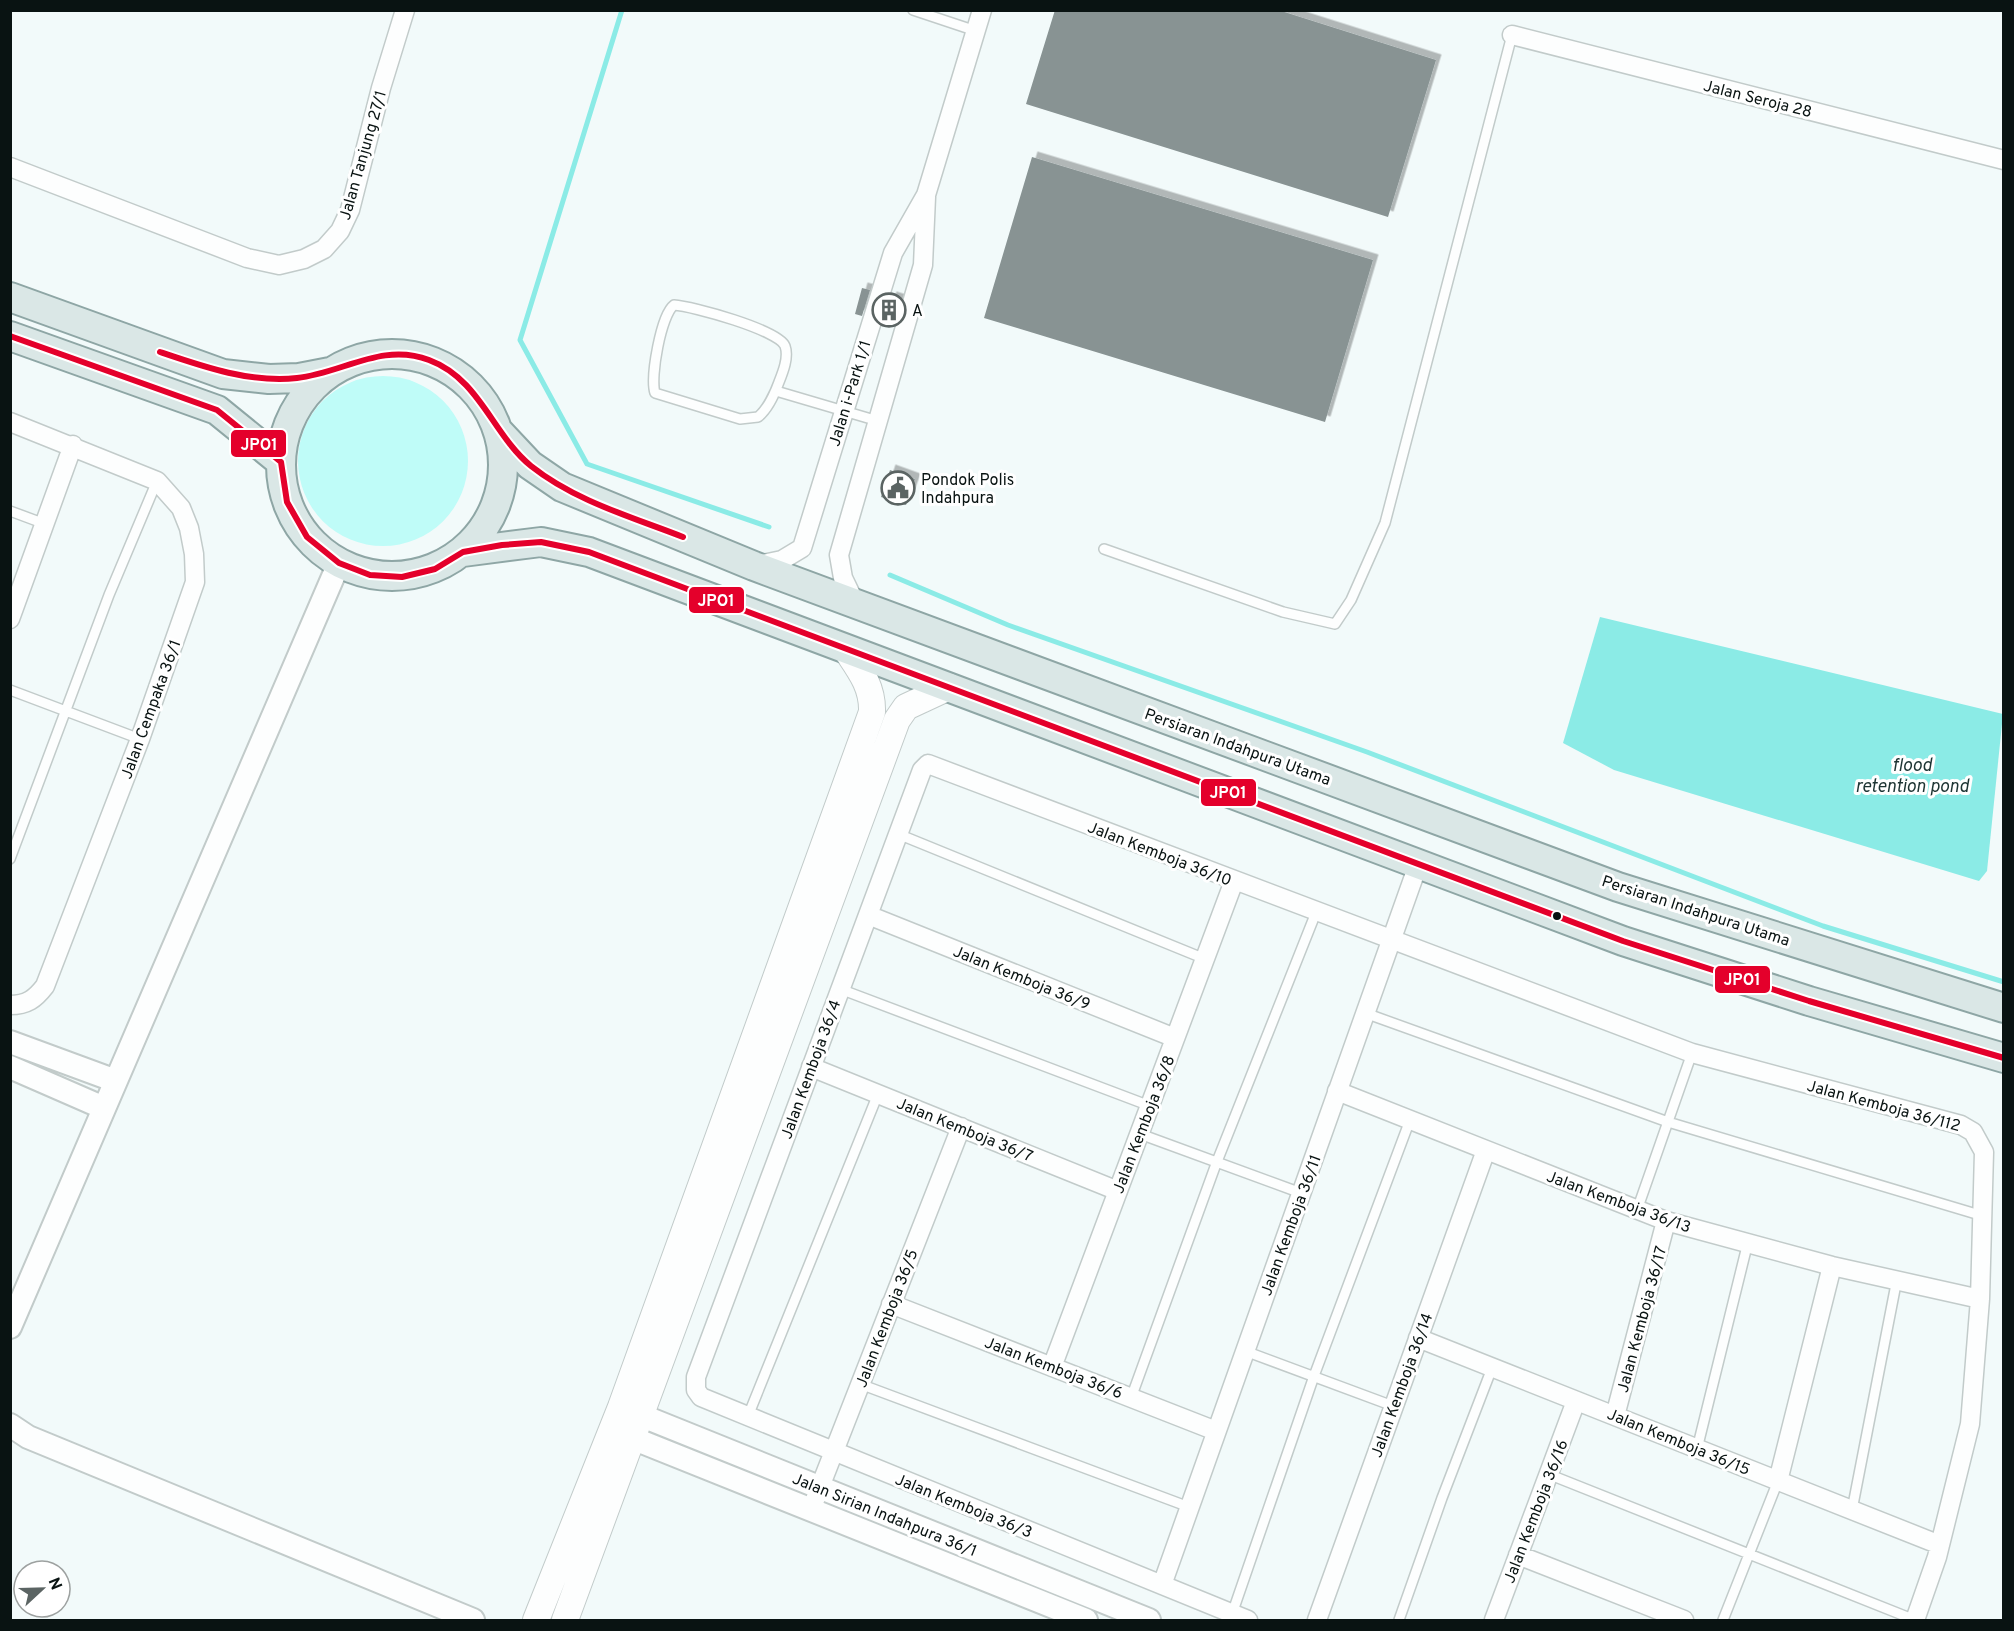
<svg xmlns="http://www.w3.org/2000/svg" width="2014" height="1631" viewBox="0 0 2014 1631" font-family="Overpass,sans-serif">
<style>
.green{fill:#bffcf8}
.water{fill:#8bebe6}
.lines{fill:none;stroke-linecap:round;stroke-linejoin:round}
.stream{stroke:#8bebe6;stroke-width:5}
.building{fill:#889393;filter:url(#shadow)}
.service-casing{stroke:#c2cbca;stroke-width:12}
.minor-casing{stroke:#c2cbca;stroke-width:21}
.tertiary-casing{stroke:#c2cbca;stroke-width:26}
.secondary-casing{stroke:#c2cbca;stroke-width:28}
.primary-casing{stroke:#8ea6a5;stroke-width:32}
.service{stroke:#fdfefe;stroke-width:9}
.minor{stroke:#fdfefe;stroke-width:18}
.tertiary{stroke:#fdfefe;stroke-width:22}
.secondary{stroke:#fdfefe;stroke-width:26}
.primary{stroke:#dae7e6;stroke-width:28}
.bus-1-casing{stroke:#fff;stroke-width:10}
.bus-1{stroke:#e4002b;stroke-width:6}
.bus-dot{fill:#091312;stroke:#fff;stroke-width:2}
.labels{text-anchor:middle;stroke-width:6;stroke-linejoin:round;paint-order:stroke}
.street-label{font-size:16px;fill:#091312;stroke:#fff}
.poi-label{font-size:16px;fill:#091312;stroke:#fff;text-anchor:start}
.water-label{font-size:18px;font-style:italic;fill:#1d3433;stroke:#fff}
.line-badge{stroke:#fff;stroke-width:2}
.badge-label{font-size:16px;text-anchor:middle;font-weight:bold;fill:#fff}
</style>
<defs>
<filter id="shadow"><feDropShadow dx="5.5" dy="-5.5" stdDeviation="0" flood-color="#0004"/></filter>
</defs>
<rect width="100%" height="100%" fill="#f2fafa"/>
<path class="green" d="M298 461a85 85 0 1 1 170 0a85 85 0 1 1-170 0Z"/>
<path class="water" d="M1600,617L2003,714L1987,871L1979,881L1614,770L1563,743Z"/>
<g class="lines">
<path class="stream" d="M622,10L520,340L587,464L769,527
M890,575L1008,625L1367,752L1823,926L2004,982"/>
</g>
<path class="building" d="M1055,10H1278L1436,60L1388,217L1026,104Z
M1032,157L1373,260L1325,422L984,318Z
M862,288L870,290L862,316L855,314Z
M891,297L901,300L894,326L883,323Z
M890,470L915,479L906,505L881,497Z"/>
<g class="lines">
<g class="service-casing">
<path id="service" d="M913,10L976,31
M674,305C692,306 779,330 785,346C789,357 783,372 779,382C775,393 767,410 758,417L740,419L655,393C650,377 661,315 674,305Z
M776,391L878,421
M10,511L45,524
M1104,549L1283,612L1335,624L1351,600L1385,523L1512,35
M10,690L140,739
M898,834L1205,959
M10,859L109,595L157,481
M840,989L1150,1106
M1365,1013L1668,1122L1983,1216
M1140,1134L1301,1193
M1637,1210L1692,1053
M1245,1351L1393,1406
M860,1384L1189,1507
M1131,1398L1216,1164L1317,910
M748,1416L878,1094
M1697,1449L1748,1242
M1548,1474L1915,1620
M1852,1510L1897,1279
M1232,1614L1314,1376L1410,1120
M1399,1620L1442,1498L1492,1368
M1723,1620L1778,1481"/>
</g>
<g class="minor-casing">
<path id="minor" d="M1512,35L2004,160
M10,167L247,258L279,265L304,259L324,249L340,231L350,210L381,88L405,10
M10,422L157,481L181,508L189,528L194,554L195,582L140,739L45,986C35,999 27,1005 10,1005
M758,565L782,560L802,548L893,253L926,195L982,10
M856,605L843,578L839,555L923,265L926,197
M10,619L73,445
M868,915L1175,1038
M811,1067L1118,1191
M1337,1091L1666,1221L1832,1266L1980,1299
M891,1304L1216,1431
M1418,1338L1940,1545
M1052,1367L1234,881
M1615,1416L1666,1221
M1778,1481L1832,1266
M811,1510L961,1127
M1518,1555L1684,1620
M1162,1585L1418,865
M1248,1620L701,1397L696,1390V1377L922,770L928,764L1692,1053L1961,1125L1973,1132L1984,1152L1980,1299L1970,1424L1937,1557L1915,1620
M1317,1620L1486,1150
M1494,1620L1576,1401"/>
</g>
<g class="tertiary-casing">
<path id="tertiary" d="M10,1042L116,1081
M10,1067L104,1108
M10,1327L339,563
M625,1409L1149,1620
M10,1425L28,1437L473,1620
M617,1432L1086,1620"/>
</g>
<g class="secondary-casing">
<path id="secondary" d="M536,1620L621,1407L872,712C873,686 859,669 845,648
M565,1620L897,720L906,707L949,687"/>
</g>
<g class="primary-casing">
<path id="primary" d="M10,297L223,374L269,379L299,378L330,372
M10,336L217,410L281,462
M281 465a111 111 0 1 1 222 0a111 111 0 1 1-222 0Z
M499,432L530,465L562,487L754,566L1618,887L2004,1008
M463,552L541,542L589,552L1623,941L1809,1001L2004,1058"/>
</g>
<use href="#service" class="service"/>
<use href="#minor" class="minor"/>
<use href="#tertiary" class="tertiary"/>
<use href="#secondary" class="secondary"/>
<use href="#primary" class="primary"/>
<g class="bus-1-casing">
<path id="bus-1" d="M10,336L217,410L281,462L287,502L307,537L339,563L370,575L402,577L435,569L463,552L502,545L541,542L589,552L1623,941L1809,1001L2004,1058
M160,352C204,367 250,383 297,378C343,373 382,342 429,360C480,379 492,434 531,466C575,501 632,517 683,537"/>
</g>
<use href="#bus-1" class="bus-1"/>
</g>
<defs>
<g id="building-ring" transform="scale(1.725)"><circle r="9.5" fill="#fff" stroke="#5b6463" stroke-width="1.5"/><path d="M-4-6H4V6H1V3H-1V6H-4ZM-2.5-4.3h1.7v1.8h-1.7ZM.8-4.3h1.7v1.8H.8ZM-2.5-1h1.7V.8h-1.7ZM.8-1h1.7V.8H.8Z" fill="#5b6463"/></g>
<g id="civic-ring" transform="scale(1.725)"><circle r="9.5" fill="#fff" stroke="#5b6463" stroke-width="1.5"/><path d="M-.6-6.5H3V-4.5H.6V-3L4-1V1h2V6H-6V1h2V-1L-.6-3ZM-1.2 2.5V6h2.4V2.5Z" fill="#5b6463"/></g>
</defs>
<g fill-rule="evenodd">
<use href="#building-ring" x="889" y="310"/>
<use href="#civic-ring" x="898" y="488"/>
</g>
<circle class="bus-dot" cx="1557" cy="916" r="5"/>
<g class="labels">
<g class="street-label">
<text transform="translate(1758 98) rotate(14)" y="6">Jalan Seroja 28</text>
<text transform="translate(362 155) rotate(-74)" y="6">Jalan Tanjung 27/1</text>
<text transform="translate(849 393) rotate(-73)" y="6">Jalan i-Park 1/1</text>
<text transform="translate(150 709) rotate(-70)" y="6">Jalan Cempaka 36/1</text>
<text transform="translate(1238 746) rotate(20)" y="6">Persiaran Indahpura Utama</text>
<text transform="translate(1160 853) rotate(21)" y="6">Jalan Kemboja 36/10</text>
<text transform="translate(1696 910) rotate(18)" y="6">Persiaran Indahpura Utama</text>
<text transform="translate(1022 977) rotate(22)" y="6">Jalan Kemboja 36/9</text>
<text transform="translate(810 1069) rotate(-70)" y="6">Jalan Kemboja 36/4</text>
<text transform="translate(1884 1105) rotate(15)" y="6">Jalan Kemboja 36/112</text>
<text transform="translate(1143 1124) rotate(-69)" y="6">Jalan Kemboja 36/8</text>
<text transform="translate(965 1129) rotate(22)" y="6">Jalan Kemboja 36/7</text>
<text transform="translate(1619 1201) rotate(20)" y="6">Jalan Kemboja 36/13</text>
<text transform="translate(1290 1225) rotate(-70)" y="6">Jalan Kemboja 36/11</text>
<text transform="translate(886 1318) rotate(-69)" y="6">Jalan Kemboja 36/5</text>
<text transform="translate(1641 1319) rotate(-75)" y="6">Jalan Kemboja 36/17</text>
<text transform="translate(1054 1367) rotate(21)" y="6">Jalan Kemboja 36/6</text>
<text transform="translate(1401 1385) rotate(-70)" y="6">Jalan Kemboja 36/14</text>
<text transform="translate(1679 1441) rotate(22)" y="6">Jalan Kemboja 36/15</text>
<text transform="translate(964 1505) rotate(22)" y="6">Jalan Kemboja 36/3</text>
<text transform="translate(1535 1511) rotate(-69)" y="6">Jalan Kemboja 36/16</text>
<text transform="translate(885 1514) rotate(22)" y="6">Jalan Sirian Indahpura 36/1</text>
</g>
<g class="poi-label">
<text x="912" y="316">A</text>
<text x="921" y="485">Pondok Polis<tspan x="921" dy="18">Indahpura</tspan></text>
</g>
<g class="water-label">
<text x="1912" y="771">flood<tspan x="1912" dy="21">retention pond</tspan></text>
</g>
</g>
<g class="line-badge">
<rect x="230" y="429" width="57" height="29" rx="6" fill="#e4002b"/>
<rect x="688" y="586" width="57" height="28" rx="6" fill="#e4002b"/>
<rect x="1200" y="778" width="57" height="29" rx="6" fill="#e4002b"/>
<rect x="1714" y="965" width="57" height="29" rx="6" fill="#e4002b"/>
</g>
<g class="badge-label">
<text x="259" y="450">JPO1</text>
<text x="716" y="606">JPO1</text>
<text x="1228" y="798">JPO1</text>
<text x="1742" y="985">JPO1</text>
</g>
<rect width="2014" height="1631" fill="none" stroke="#091312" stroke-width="24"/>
<g transform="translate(42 1589) rotate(68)"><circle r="28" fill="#ffffff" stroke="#9da1a0" stroke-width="1.5"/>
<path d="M0-4.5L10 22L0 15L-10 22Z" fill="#5b6463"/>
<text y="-9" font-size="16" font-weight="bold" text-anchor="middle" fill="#091312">N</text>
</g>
</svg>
